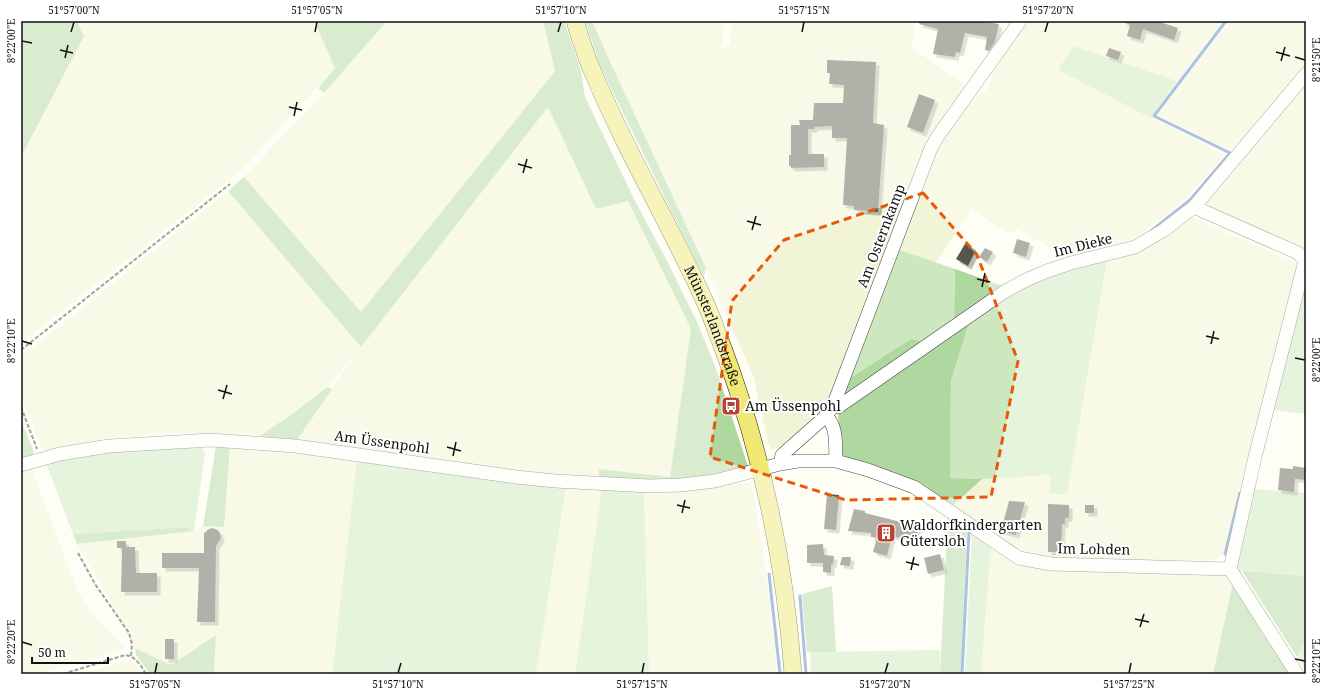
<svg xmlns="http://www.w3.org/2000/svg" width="1327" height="695" viewBox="0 0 1327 695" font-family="'Noto Serif',serif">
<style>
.farmland{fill:#f1f4d6}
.green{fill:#cde8bf}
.forest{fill:#afd8a0}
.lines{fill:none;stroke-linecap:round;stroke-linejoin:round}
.stream{stroke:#477cc6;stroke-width:3}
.building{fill:#59544d;filter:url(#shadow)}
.minor-casing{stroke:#444;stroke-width:14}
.major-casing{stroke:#222;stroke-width:18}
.path{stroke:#333;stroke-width:2;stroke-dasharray:4 2;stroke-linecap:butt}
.minor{stroke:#fff;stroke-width:13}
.major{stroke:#f0e873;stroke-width:17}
.marked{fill:none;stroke:#e8590c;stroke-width:3;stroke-dasharray:8 5;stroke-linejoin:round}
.ticks{fill:none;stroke:#111;stroke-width:1.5}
.labels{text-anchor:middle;stroke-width:4;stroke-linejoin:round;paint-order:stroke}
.street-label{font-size:14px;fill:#111;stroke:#fff}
.poi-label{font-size:14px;fill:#111;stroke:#fff;text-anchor:start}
.neatline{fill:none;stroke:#111;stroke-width:1.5}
.ticks-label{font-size:10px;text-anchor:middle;fill:#111}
</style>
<defs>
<filter id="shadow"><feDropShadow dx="3.5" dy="3.5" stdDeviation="0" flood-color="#0004"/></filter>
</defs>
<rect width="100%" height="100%" fill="#fefef5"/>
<path class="farmland" d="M77,21H314L335,68L239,172L21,343V157L83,36Z
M387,21H543L555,71L361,312L244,177L324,93Z
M592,21H724L722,49L730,44L732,21H916L912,48L969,88L929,146L828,405L820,415L779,447L771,450L768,442L754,378L706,268L607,55Z
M1028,21H1223L1177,81L1073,46L1058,70L1225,155L1188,197L1136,238L1070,258L1017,229L1009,234L971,209L936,263L897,249L940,145L964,109L985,92L992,79L995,67Z
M1229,21H1306V66L1232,152L1158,115Z
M1306,80V256L1202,204Z
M548,107L596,209L628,201L691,329L670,477L599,469V480L574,478L297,440L357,351L327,387L295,412L260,436L216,433H164L111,438L43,451L21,396V357L228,191L361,347Z
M1188,215L1297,264L1223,554L1216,560L1116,561L1052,558L1022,551L951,507L982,479L1050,475L1067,495L1107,260Z
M230,446L274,448L357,460L332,674H214L216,635L171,665L135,648L108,597L77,544L194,531L203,526L224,527Z
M31,467L77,591L96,618L126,648L38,674H21V470Z
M751,482L763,552L775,648L776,674H649L644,492L661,493Z
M566,486L602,488L575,674H536Z
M991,545L1018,563L1225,574L1233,582L1213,674H981Z
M132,659L142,674H81Z"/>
<path class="green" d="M1073,46L1177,81L1151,118L1058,70Z
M897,249L955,269L954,321L924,342L849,379Z
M1107,260L1067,495L1050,493V475L982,479L950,478L951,381L969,323L1009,295L1048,277Z
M1306,275V414L1270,410Z
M201,447L205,453L194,531L188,527L73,534L45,461L109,450Z
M357,460L566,486L536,674H332Z
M602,488L644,492L649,674H575Z
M1250,489L1306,493V576L1238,571L1235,558Z
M972,533L991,545L981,674H965Z
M1306,638V672L1297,657Z
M940,650V674H811L810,652Z"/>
<path class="forest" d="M21,21H77L84,36L21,157Z
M314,21H387L324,93L318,88L335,68Z
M543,21H564L581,71L585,97L634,199L666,259L698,324L716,369L748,466L715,477L663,484L599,480V469L670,477L691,329L628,201L596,209L548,107L361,347L228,191L244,177L361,312L555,71Z
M585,21H592L607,55L706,268L704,277L600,66Z
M955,269L1006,287L954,321Z
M969,323L951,381L950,478L982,479L951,507L840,458L838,413Z
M911,339L924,342L845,397L843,395L849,379Z
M327,387L332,389L297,440L260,436L295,412Z
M21,420L34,452L31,458L21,460Z
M216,446H230L224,527L203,526Z
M948,514L967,528L961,674H940Z
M188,527L194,531L77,544L73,534Z
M1242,571L1306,576V638L1297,657Z
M1233,582L1291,674H1213Z
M832,586L836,652H807L802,594Z
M216,635L214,674H150L136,655L135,648L171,665Z"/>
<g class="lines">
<path class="stream" d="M1151,231L1190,200L1230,153L1154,116L1226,21
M1225,554L1240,493
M769,574L780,674
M800,596L806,674
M962,674L969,532"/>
</g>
<path class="building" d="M920,21H982L999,24L995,42L989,51L985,50L987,37L965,33L960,53L956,52L955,57L933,54L938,29L919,24Z
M1123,21H1157L1178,28L1174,40L1143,29L1140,40L1127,36L1130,25L1123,22Z
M1109,48L1121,52L1118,60L1106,56Z
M827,60L876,62L873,123L884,125L878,212L854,210V206L843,205L847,138H832V126L814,127V129H808V154H824V167L791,168V166H789V155H791V125H800L799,120H813L814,103H843L844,85L829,84L830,73H827Z
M919,94L935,100L923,133L907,127Z
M1017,239L1030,243L1026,257L1013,253Z
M965,244L976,250L968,266L956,259Z
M985,248L993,252L987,262L979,257Z
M1293,466L1306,468V480L1295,479L1294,492L1278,490L1280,468L1293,469Z
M827,494L839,495L836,530L824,529Z
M1009,501L1025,502L1016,535L1001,531Z
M1048,504L1069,505V518H1065V524H1062L1061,552H1048Z
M1085,505H1094V513H1085Z
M854,509L865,511V513L901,522V519L920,524L915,542L892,536L887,556L873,552L877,538L871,537V533L848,531Z
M213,528L219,531L221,538L216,546L215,622H197L199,568H162V553H204V533L209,529Z
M117,541H126V547H135L136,573H157V592H121L122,548H117Z
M823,544L824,555L834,556L833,565L831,564V573L823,572V563H807V545Z
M940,554L944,570L928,574L924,558Z
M842,557H851L850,566L840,565Z
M165,639H174V659H165Z"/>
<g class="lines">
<g class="minor-casing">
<path id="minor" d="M1194,207L1298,253L1305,261L1255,457L1230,569
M833,406L838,407L1004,292L1026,280L1047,271L1071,263L1135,247L1164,230L1194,207L1306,74
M826,416C838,427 835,446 836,461
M780,464L782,455L826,416L833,406L931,148L938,136L1020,21
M21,465L60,454L109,446L211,440L295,446L516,477L555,481L650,486L681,485L715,481L780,464L798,461H836L868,470L914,487L1019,558L1051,564L1230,569L1297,674"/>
</g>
<g class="major-casing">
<g id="major">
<path id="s1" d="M575,21C580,37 585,54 592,70C625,150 670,224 705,302C712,317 717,333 723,348C762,453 785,562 793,674"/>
</g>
</g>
<path class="path" d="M21,350L230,184
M21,407L37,449
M78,553L95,584L129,633L132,644L131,656
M63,674L125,655C136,656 141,666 146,674"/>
<use href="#minor" class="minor"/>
<use href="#major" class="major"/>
</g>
<path d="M0 0H1327V695H0ZM923,193L977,255L1018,361L991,497L846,500L710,457L732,301L784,240Z" fill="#fefef5" fill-opacity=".55" fill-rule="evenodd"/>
<path class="marked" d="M923,193L977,255L1018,361L991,497L846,500L710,457L732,301L784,240Z"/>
<path class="ticks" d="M71,32L74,22M315,32L317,22M558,32L561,22M802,32L804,22M1045,32L1048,22M22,41L32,43M60,50L73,53M1276,52L1290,56M1295,57L1305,60M65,58L68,45M1281,61L1285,47M289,107L302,110M294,116L297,102M518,164L532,168M523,173L527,159M747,221L761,225M752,230L756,216M977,279L990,282M982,287L985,273M1206,336L1219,339M22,341L32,344M1211,344L1214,331M1295,358L1305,360M218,390L232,394M223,399L227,385M447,447L461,451M453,456L456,442M677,505L690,508M682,513L685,500M906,562L919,565M911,570L914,557M1135,619L1149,622M1140,627L1144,614M22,642L32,645M1295,659L1305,661M155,673L157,663M398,673L401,663M642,673L644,663M885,673L888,663M1129,673L1131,663"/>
<defs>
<g id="bus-square" transform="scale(1)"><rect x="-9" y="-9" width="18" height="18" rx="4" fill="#ba4230" stroke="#fff"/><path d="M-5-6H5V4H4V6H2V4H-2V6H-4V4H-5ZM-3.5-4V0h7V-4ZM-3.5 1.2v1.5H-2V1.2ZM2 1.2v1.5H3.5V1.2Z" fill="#fff"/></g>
<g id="building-square" transform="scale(1)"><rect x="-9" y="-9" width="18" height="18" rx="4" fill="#ba4230" stroke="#fff"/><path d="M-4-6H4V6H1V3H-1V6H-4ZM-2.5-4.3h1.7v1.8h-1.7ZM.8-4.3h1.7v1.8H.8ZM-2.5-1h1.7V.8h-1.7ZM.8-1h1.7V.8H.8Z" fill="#fff"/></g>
</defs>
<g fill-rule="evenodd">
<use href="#bus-square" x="731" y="406"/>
<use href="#building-square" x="886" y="533"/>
</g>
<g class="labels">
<g class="street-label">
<text transform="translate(881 236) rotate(-69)" y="5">Am Osternkamp</text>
<text transform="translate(1083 245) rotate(-14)" y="5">Im Dieke</text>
<text dy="5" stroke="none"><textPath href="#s1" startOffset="335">Münsterlandstraße</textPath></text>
<text transform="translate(382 442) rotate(8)" y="5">Am Üssenpohl</text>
<text transform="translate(1094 549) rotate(1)" y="5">Im Lohden</text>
</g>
<g class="poi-label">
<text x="745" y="411">Am Üssenpohl</text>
<text x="900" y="530">Waldorfkindergarten<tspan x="900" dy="16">Gütersloh</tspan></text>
</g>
</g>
<rect width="1327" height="695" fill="none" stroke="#ffffff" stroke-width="44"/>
<path d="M32 657v6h76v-6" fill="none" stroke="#111111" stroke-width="2"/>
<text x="38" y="657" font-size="12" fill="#111111" stroke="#ffffff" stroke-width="3" paint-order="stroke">50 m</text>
<rect x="22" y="22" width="1283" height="651" class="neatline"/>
<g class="ticks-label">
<text x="74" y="14">51°57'00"N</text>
<text x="317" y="14">51°57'05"N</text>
<text x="561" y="14">51°57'10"N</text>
<text x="804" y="14">51°57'15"N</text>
<text x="1048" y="14">51°57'20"N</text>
<text transform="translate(11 41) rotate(-90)" y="4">8°22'00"E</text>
<text transform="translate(1316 60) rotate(-90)" y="4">8°21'50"E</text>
<text transform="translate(11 341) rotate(-90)" y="4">8°22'10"E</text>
<text transform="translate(1316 360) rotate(-90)" y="4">8°22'00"E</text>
<text transform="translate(11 642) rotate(-90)" y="4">8°22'20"E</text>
<text transform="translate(1316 661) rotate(-90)" y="4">8°22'10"E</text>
<text x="155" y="688">51°57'05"N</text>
<text x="398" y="688">51°57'10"N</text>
<text x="642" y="688">51°57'15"N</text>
<text x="885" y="688">51°57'20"N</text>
<text x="1129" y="688">51°57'25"N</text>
</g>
</svg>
